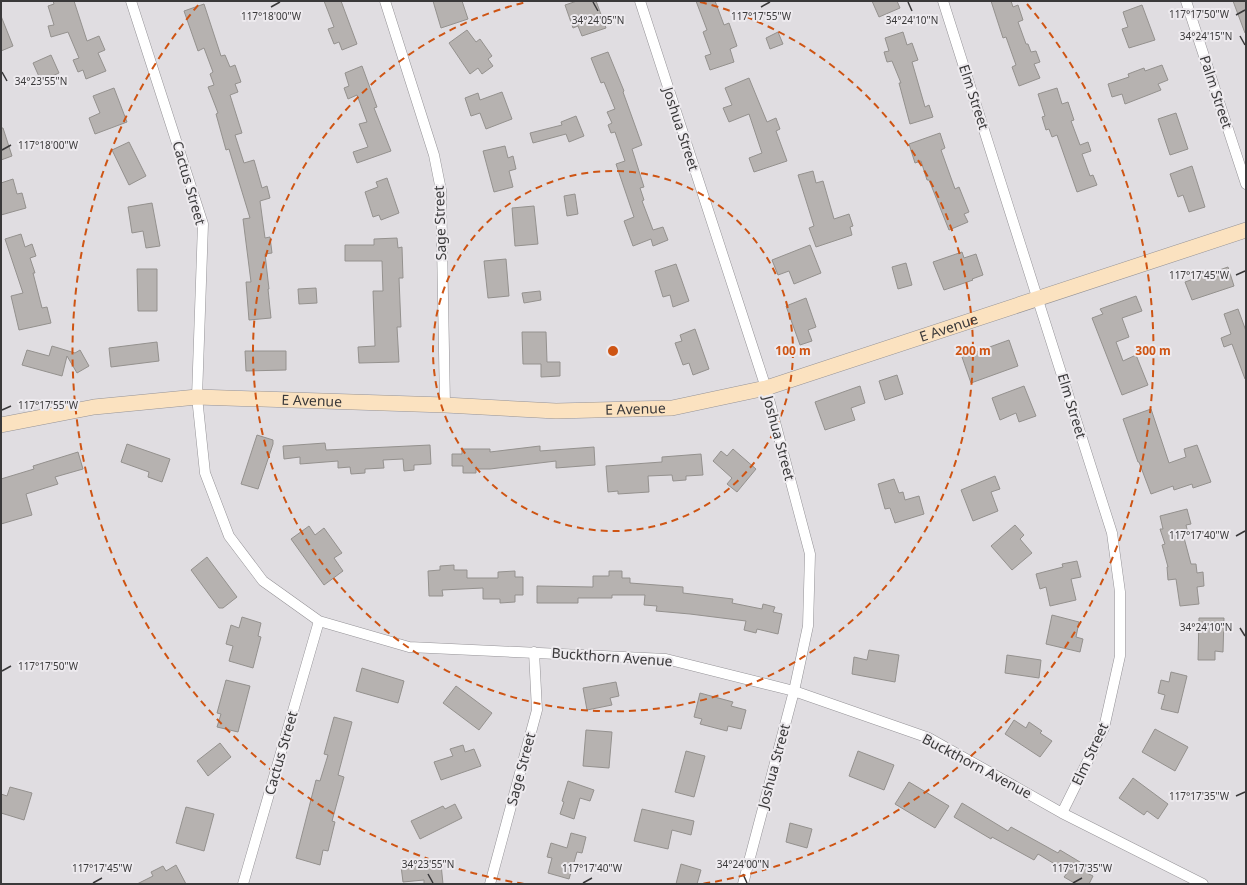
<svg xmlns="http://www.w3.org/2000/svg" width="1247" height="885" viewBox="0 0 1247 885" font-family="'Noto Sans',sans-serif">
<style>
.building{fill:#b6b2b0;stroke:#94918e}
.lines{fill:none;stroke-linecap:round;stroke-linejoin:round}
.street-casing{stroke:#959397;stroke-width:11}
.secondary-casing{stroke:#959397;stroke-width:16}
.street{stroke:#fff;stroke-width:10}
.secondary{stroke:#fbe2c0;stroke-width:15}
.ticks{fill:none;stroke:#3a393a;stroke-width:1.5}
.ring{fill:none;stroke:#ce5413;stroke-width:2;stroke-dasharray:7 5}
.labels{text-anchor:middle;stroke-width:4;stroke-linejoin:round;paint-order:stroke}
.street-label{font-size:14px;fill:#3a393a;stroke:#edeaee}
.ticks-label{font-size:10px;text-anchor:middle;fill:#3a393a;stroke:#edeaee;stroke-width:4;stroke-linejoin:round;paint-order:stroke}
.centre{fill:#ce5413;stroke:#edeaee;stroke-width:2}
.ring-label{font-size:12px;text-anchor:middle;font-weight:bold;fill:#ce5413;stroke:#edeaee;stroke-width:4;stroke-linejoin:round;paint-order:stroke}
</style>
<rect width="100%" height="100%" fill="#e0dde1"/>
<path class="building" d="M53,1H74L87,41L99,36L105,50L98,53L106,71L86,79L83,70L78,72L73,60L79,58L68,32L51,37L48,26L54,25L48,6L54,4Z
M324,1H341L357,44L342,50L339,42L334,44L328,29L334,27Z
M433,1H462L468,19L441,28Z
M577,1H596L606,28L582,36L578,26L573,28L565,5Z
M696,1H715L724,25L729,23L737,46L730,49L734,62L710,70L705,56L711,54L703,32L707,30Z
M872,1H897L900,8L879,17Z
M991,1H1011L1013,7L1018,5L1023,20L1018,22L1026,44H1028L1031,52L1036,51L1040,62L1034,64L1040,78L1019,86L1012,67L1016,65L1006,37L1003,38Z
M1233,1H1246V33H1245Z
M204,4L221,56L225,55L230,67L235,65L241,82L235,84L238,92L230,95L242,133L235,135L244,163L254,160L262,188L267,186L270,198L260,201L265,238L270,237L272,253L265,254L269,289H268L271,318L249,320L246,282H251L243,219L250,218L229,149L226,150L216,114L218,113L208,87L214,85L210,74L213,72L204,48L198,51L184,11Z
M1142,5L1155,40L1129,48L1122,29L1128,27L1123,12Z
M1,16L13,46L1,51Z
M467,30L476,42L480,39L492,56L488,59L493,66L482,74L478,68L470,74L449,43Z
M778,32L783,44L770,49L766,38Z
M903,32L907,45L912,43L918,60L912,62L925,107L929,105L933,117L910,124L899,83H901L892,61L887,62L884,52L889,51L885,38Z
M608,52L624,91L623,92L642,145L632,149L644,187L640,188L644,200L642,201L653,230L663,227L668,240L653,246L651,239L633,246L624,221L634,217L616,164L625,161L615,132L611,133L608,125L612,123L607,112L615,109L604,82L601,83L591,58Z
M51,55L59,73L41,81L33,63Z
M1162,65L1168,80L1158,84L1161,90L1125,104L1122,94L1112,97L1108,84L1129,77L1128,74L1144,68L1145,71Z
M362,66L377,107L374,108L391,151L357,163L353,152L368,147L359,124L367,122L357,95L348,99L344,88L349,86L345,73Z
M749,78L767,122L776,118L780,129L776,131L787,161L754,172L749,158L762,153L749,114L729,122L723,108L732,105L725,88Z
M114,88L127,122L95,134L89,118L100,113L93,96Z
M1057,88L1062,104L1068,102L1074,120L1071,121L1080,145L1088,142L1091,151L1082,154L1090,176L1093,175L1097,185L1077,192L1057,135L1052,137L1049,129L1046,130L1042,117L1045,116L1038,94Z
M502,92L512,119L486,129L480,113L471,116L465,98L478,93L480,100Z
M1176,113L1188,149L1170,155L1158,119Z
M576,116L584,136L569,142L566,134L533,143L530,133L562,125L561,122Z
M1,128H3L12,156L1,160Z
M940,133L945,148L941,150L955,189L959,187L969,212L964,214L968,222L949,230L929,180H927L921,161L915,163L909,144Z
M129,142L146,176L129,185L112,150Z
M505,146L508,158L513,156L516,169L509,171L513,187L494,192L483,151Z
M1192,166L1205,207L1189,212L1183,195L1178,197L1170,174Z
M813,171L816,183L823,181L834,219L849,214L853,226L850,227L852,235L816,247L809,228L814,226L798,175Z
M387,178L399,213L381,220L379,215L373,217L365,192L378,187L376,182Z
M13,179L17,194L22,193L26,208L1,215V183Z
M575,194L578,214L567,216L564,196Z
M152,203L160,246L146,248L143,231L132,233L128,207Z
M534,206L538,244L515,246L512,208Z
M21,234L25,247L32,244L36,256L30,258L35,273H33L42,308L47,307L51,323L19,330L11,296L23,293L5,239Z
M397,238L398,248L402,247L403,278H399L401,327H397L399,362L359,363L358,347L375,346L373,291H383L382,261H345V245H374V239Z
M810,245L821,273L794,284L789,271L778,275L772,260Z
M962,252L964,258L976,254L983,275L972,279L973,280L944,290L933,262Z
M506,259L509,296L488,298L484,261Z
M906,263L912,285L898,289L892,267Z
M676,264L689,301L673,307L670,295L663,297L655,271Z
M1228,267L1234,286L1192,300L1185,282Z
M137,269H157V311H138Z
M316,288L317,303L299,304L298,289Z
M540,291L541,300L524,303L522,293Z
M1136,296L1142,311L1122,318L1129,337L1116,342L1123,361L1136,355L1148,385L1122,395L1092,318L1103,314L1100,309Z
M806,298L816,327L808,330L812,341L800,345L786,306Z
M1238,309L1246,331V379H1245L1232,344L1224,347L1221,338L1231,334L1224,314Z
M695,329L709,369L693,375L689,363L683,365L675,343L682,341L680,335Z
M522,332H546L547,362H560V376L541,377V364H523Z
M1009,340L1018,366L971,383L962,357Z
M157,342L159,361L111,367L109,348Z
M52,346L75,353L80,350L89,366L77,373L67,356L62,376L22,365L27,350L49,356Z
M245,351H286V370L246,371Z
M897,375L903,394L885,400L879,381Z
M860,386L865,403L851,408L855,420L825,430L815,402Z
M1024,386L1036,416L1019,422L1016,413L1000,420L992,398Z
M1151,409L1169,463L1186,457L1184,449L1197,445L1211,482L1193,488L1192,484L1174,490L1173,486L1151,494L1139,462H1138L1123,419Z
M257,435L273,440V444L258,489L241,484Z
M325,443L326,450L430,445L431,464L414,465V470L404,471L403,459L383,460L384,468L365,469V473L351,474L350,467L338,468V461L300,464V457L284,459L283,446Z
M127,444L170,459L162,482L148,477L149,472L121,462Z
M540,446V451L594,447L595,465L556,468V461L490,469H476V473H463V466H452V454H462V449H490V452Z
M733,449L756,469L737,492L727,484L732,478L713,461L721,451L727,456Z
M78,452L83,469L55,477L58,484L26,494L32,515L1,524V479L34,469L33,466Z
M701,454L703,475L686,476V480L673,481L672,475L648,476L649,492L618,494V491L608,492L606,466L662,462V457Z
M995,476L1000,489L991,492L998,511L973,521L961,490Z
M894,479L899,493L903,492L905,500L919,496L924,514L895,523L890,508L885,509L878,484Z
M1187,509L1191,524L1186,525L1188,533L1183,534L1191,564H1196L1197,573L1203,572L1204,586L1197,587L1199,604L1180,606L1176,579L1168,580L1167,567H1168L1162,545L1165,544L1160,529H1163L1160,516Z
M1015,525L1024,535L1020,539L1032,553L1012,570L991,546Z
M309,526L315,535L324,528L342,553L334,558L343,571L324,585L291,539Z
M207,557L237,597L223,608H219L191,570Z
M1077,561L1081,577L1071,579L1076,600L1050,606L1046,587L1040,589L1036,574L1063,567L1062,564Z
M454,565V570H467V578H498V572L515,571V577H523V595H515V602L500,603V599H483V588L442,590L443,596H429L428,571L440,570V566Z
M609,571H622V578H630V583L683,587V593L733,599L732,603L762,609L763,604L775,607L773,612L782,614L778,634L757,629L756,633L744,630L746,621L690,614L656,611L657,606L644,605L645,595H612V598H578V603H537V586L593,587V576H609Z
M1052,615L1079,622L1076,637L1083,639L1080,652L1046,644Z
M242,617L261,623L258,636L261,637L253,668L229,661L233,646L226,644L231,625L239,628Z
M1199,618H1224L1223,652L1215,651V660H1198Z
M869,650L899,655L895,682L852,674L854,657L867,660Z
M1007,655L1041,660L1039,678L1005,673Z
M362,668L404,681L398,703L356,691Z
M1171,672L1187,676L1178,713L1161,709L1165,695L1158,693L1161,680L1169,682Z
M226,680L250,686L238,732L217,727L221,714L217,713Z
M616,682L619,696L610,698L612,705L587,710L583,688Z
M456,686L492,713L479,730L443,703Z
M700,693L733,702L731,706L746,710L741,729L728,726L727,731L700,724L702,719L694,717Z
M334,717L352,722L338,775L344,777L332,821L335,822L328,851L323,850L320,865L296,858L316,780L320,781L328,755L324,754Z
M1014,720L1026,728L1029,722L1042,731L1040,733L1052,741L1040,757L1005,734Z
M1155,729L1188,747L1175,771L1142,752Z
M586,730L612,732L609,768L583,766Z
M220,743L231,757L208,776L197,761Z
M463,745L465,752L474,749L481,766L441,780L434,762L453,756L450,749Z
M686,751L705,756L694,797L675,792Z
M858,751L894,765L884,790L849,776Z
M1133,778L1168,804L1158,819L1147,811L1144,815L1119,798Z
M568,781L594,790L590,801L580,798L574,819L560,814L564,802L562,801Z
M909,782L949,806L935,828L895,804Z
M10,787L32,793L24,820L1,813V794L7,796Z
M962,803L1008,831L1011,827L1058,853L1060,850L1090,868L1087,873L1093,876L1089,884H1076L1064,877L1068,872L1038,854L1034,860L992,837L991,839L954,817Z
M455,804L462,818L420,839L411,821L443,806L445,809Z
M186,807L214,814L204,851L176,843Z
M642,809L694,821L691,835L672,830L668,849L634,841Z
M790,823L812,829L807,848L786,842Z
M571,833L586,837L582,853L577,852L569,879L548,873L552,858L547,857L551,843L567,848Z
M441,864L443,884H424V880L403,882L401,866Z
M681,864L701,870L697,884H676Z
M176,865L186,884H137L153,876L151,872L163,866L166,871Z"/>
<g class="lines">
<g class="street-casing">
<path id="street" d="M131,1L203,224L197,397L205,473L229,536L263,581L319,621L409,647L666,659L794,691L929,738L1062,813L1203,884
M385,1L434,155L441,190L445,405
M640,1L766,388L810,554L808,626L794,691L743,884
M943,1L1112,533L1120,592V656L1104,728L1062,813
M1186,1L1246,184
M243,884L319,621
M490,884L537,710L534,652"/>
</g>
<g class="secondary-casing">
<g id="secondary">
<path id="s1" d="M1,425L94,407L197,397L445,405L556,411L672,408L766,388L1246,230"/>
</g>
</g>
<use href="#street" class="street"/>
<use href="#secondary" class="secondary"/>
</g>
<path class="ticks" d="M593,2L598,11M908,2L912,11M271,7L280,2M761,7L770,2M1236,15L1245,10M1240,36L1245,45M2,72L7,81M2,150L11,145M1236,275L1245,271M2,410L11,406M1236,536L1245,531M1240,628L1245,636M2,671L11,666M1236,796L1245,792M428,874L433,883M743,874L747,883M93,883L102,878M583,883L592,878M1073,883L1082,878"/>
<g class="ring">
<circle cx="613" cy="351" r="180"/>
<path d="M700 2A360 360 0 1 1 526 2"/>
<path d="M524 884A540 540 0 0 1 199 4M1027 4A540 540 0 0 1 702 884"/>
</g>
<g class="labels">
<g class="street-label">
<text transform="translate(1216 92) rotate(72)" y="5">Palm Street</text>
<text transform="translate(974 97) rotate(72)" y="5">Elm Street</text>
<text transform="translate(681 129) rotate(72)" y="5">Joshua Street</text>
<text transform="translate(189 183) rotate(74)" y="5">Cactus Street</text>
<text transform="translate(440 223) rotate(-92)" y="5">Sage Street</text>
<text dy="5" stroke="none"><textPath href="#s1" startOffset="962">E Avenue</textPath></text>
<text dy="5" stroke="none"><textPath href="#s1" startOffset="313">E Avenue</textPath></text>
<text transform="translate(1072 406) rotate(73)" y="5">Elm Street</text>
<text dy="5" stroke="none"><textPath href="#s1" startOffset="637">E Avenue</textPath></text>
<text transform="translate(779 438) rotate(75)" y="5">Joshua Street</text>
<text transform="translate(612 657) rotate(4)" y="5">Buckthorn Avenue</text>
<text transform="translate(281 753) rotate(-74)" y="5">Cactus Street</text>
<text transform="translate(1090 754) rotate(-65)" y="5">Elm Street</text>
<text transform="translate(774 766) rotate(-75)" y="5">Joshua Street</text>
<text transform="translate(977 766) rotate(28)" y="5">Buckthorn Avenue</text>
<text transform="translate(521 769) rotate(-75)" y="5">Sage Street</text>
</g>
</g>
<g class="ticks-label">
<text x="1199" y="18">117°17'50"W</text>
<text x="761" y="20">117°17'55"W</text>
<text x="271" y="20">117°18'00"W</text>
<text x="598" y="24">34°24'05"N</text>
<text x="912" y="24">34°24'10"N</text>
<text x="1206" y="40">34°24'15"N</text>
<text x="41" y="85">34°23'55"N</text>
<text x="48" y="149">117°18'00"W</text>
<text x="1199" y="279">117°17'45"W</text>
<text x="48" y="409">117°17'55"W</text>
<text x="1199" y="539">117°17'40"W</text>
<text x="1206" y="631">34°24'10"N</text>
<text x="48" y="670">117°17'50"W</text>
<text x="1199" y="800">117°17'35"W</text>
<text x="428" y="868">34°23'55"N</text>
<text x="743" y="868">34°24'00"N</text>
<text x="102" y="872">117°17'45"W</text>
<text x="592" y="872">117°17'40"W</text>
<text x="1082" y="872">117°17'35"W</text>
</g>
<circle cx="613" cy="351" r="6" class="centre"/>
<g class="ring-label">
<text x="793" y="355">100 m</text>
<text x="973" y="355">200 m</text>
<text x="1153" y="355">300 m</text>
</g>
<rect width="1247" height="885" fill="none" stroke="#3a393a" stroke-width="4"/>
</svg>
